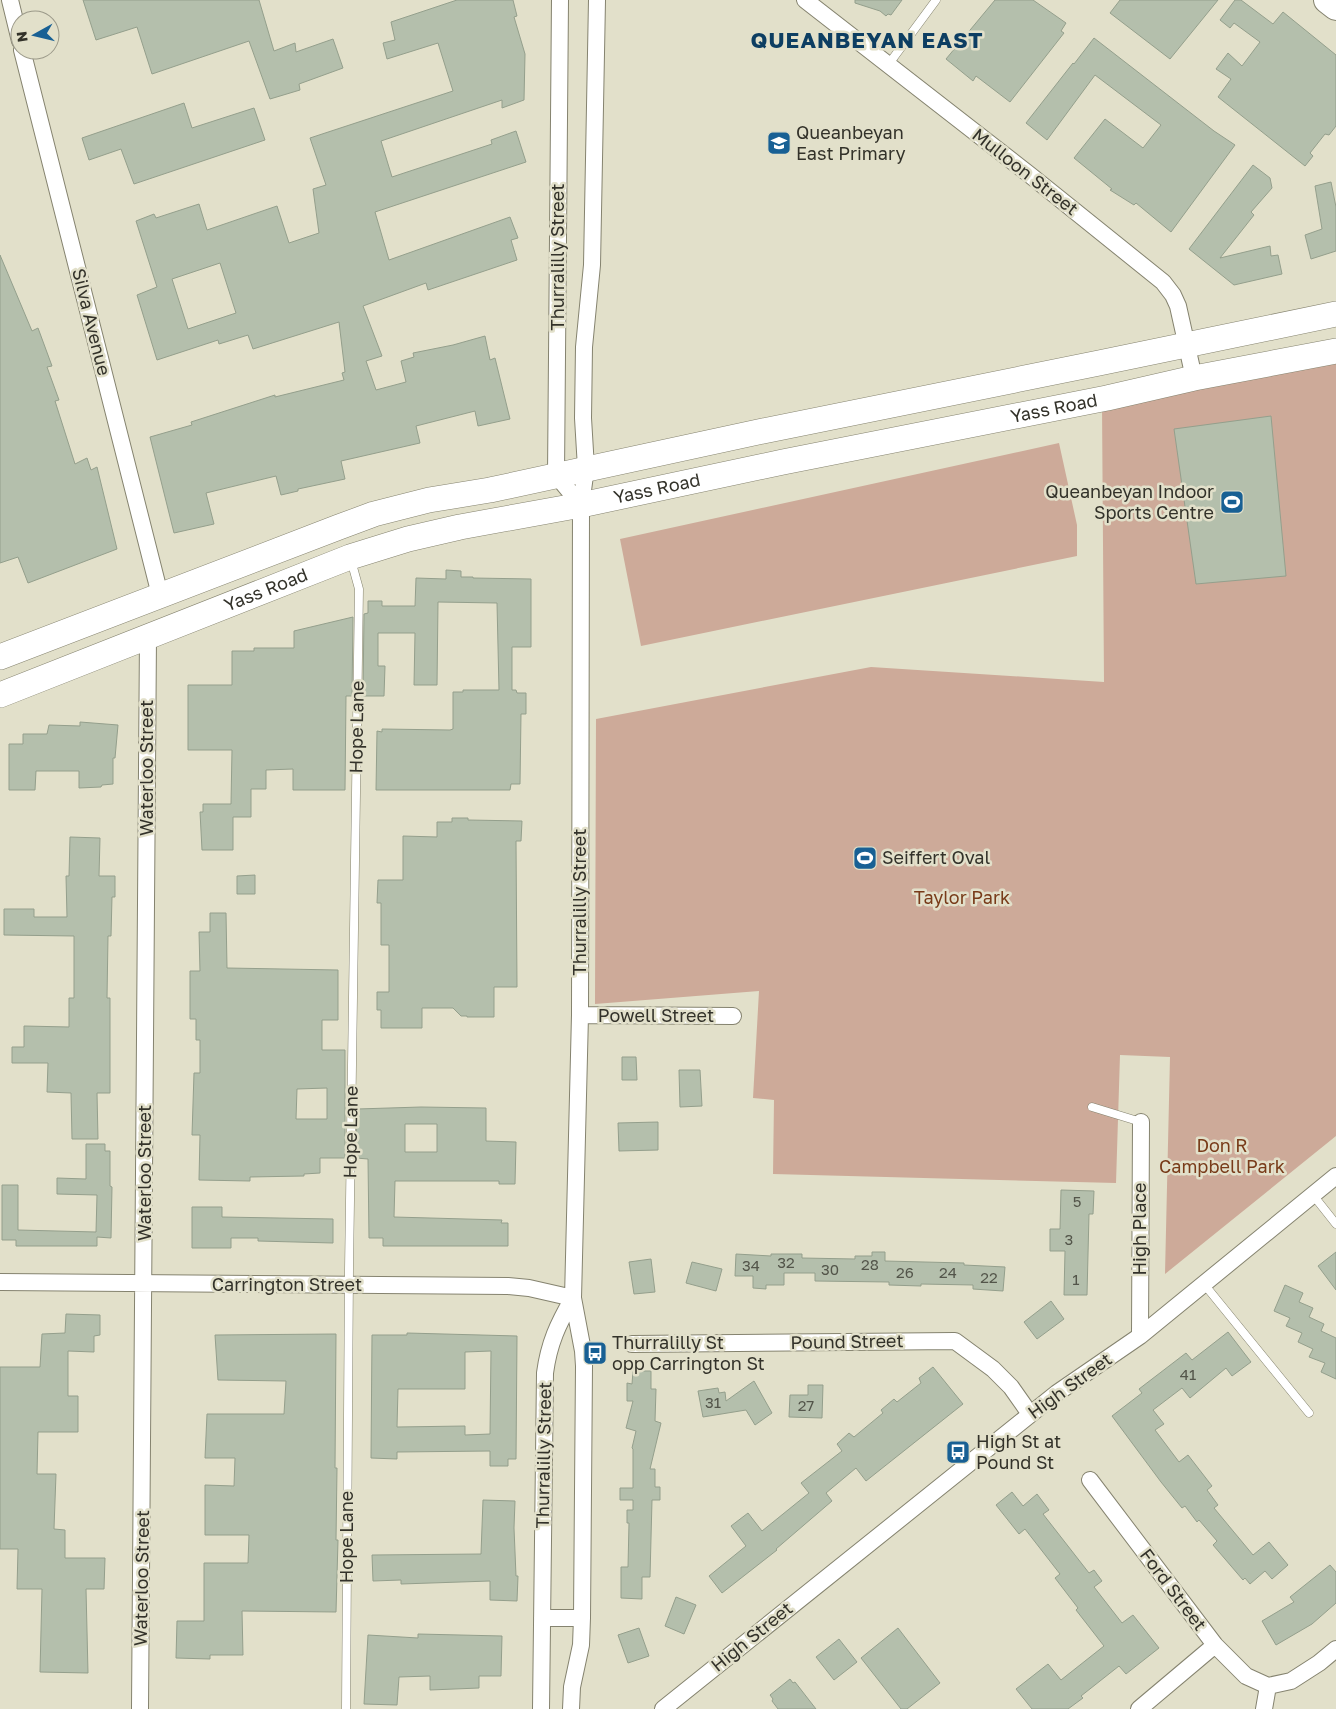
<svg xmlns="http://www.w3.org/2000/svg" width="1336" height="1709" viewBox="0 0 1336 1709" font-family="'Golos Text',sans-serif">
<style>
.park{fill:#cdaa99}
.building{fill:#b4bfac;stroke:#949f8c;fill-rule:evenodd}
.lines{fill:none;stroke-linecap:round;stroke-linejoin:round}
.service-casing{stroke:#85836f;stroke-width:9}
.minor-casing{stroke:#85836f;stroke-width:18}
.primary-casing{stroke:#85836f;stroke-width:26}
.trunk-casing{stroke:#85836f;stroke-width:28}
.service{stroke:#fff;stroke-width:8}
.minor{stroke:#fff;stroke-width:16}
.primary{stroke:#fff;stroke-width:25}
.trunk{stroke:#fff;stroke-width:26}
.labels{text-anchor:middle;stroke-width:5;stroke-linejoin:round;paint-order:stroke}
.number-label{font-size:15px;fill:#53554a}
.poi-label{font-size:18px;fill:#33322a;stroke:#e2e0ca;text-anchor:start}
.street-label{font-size:18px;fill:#33322a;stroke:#e2e0ca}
.park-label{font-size:18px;fill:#783b19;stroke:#e2e0ca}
.district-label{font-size:22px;font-weight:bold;letter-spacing:1px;fill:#0d3e62;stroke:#e2e0ca}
</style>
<rect width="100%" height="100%" fill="#e2e0ca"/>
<path class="park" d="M1336,356V1136L1165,1274L1170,1057L1120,1055L1116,1183L773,1174L774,1100L753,1098L759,991L595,1004L596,719L871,667L1104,682L1102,405Z
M1059,443L1077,525V556L641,646L620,539Z"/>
<path class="building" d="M83,0H259L274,51L295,43L296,52L333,39L343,68L299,84L300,90L270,99L249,41L152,74L137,27L96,40Z
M457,0H513L517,16L514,17L525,54L524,100L502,108V100L381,141L392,177L492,144L491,140L516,131L526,162L375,212L389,260L510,217L518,238L511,240L517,260L428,290L426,283L363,306L382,356L366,361L376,390L406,382L401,361L414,357L413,353L453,345L485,336L490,360L495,358L510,419L478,426L475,411L416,426L420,443L341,461L345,479L298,489V491L281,495L276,476L206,493L214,524L174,533L150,437L192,425L191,422L275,395V397L344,380L342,373L345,372L339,322L253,349L248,335L219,344L218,340L157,360L137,295L157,287L136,221L154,214L156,218L199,204L207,230L277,206L289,243L319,233L313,189L326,185L310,138L453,91L438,43L387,59L383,43L395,40L391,22ZM220,263L236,313L188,329L172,279Z
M855,0H902L891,15L888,14L886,16L880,11L855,3Z
M995,0H1033L1066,23L1061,31L1064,33L1010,102L976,76L973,81L946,59Z
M1120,0H1218L1170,59L1110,13Z
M1235,0H1241L1273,24L1283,12L1336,55V126L1329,135L1325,134L1310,153L1313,156L1305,166L1218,97L1231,79L1216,69L1228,53L1242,66L1260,42L1234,23L1230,28L1220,20Z
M1094,38L1214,131L1235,145L1171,232L1136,203L1134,205L1110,190L1112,189L1074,158L1105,119L1143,148L1161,125L1095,75L1047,140L1026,123L1073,63L1074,64Z
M184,103L192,128L254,108L265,140L134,184L121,149L89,160L82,138Z
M1253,165L1270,178L1272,188L1251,212L1254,215L1220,258L1270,246L1271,256L1278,255L1282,274L1234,285L1189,249Z
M1331,182L1336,207V251L1311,259L1305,235L1322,229L1315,186Z
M0,255L32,331L38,328L52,366L47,367L59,400L55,401L75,464L87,458L91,470L97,467L117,549L28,583L18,557L0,563Z
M1271,416L1286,576L1196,584L1174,429Z
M446,570L461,571V577H473V578L531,579V647H512V690H516L517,693H526V714H521L520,784H511L510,790H376L377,731L382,732V729L450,730L453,729V692H463V690H499L497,603L438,602L437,685H414L415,633H378V666H385L384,696H363L364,614L368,613V601H382V606H415L416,578L446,579Z
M353,617L352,696H346L345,790H293V769L266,770V789H251V817H233V850H202L200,812H203V804H231L232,750H188V685H232V651H254V648H294V631Z
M80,722L118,725L115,758H113V784L102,785L101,787L79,788V771H36L35,790H9V744H23V734H47L49,725L80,726Z
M452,818H468V820L522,821L521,841H516L517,987H494V1017H467V1016H461L453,1008H422V1028H381V1010H377V992H389V945H381V903H377L378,880H403V836L437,837V822H452Z
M70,837L100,838L99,876H115V897H112L111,936H108L107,998H110V1093H97L98,1139H72L71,1093L47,1092L48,1063H12V1047H24V1026L69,1027V998H74V936L4,935V909H34V917H67L66,876H69Z
M255,875V894H237V876Z
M210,913H226L227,968L338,970V1020H322V1050H345V1158H320V1173L304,1174V1176L250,1177V1181L199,1180L200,1135H192L194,1073H200V1040H196V1019H190V971H200L199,932H210ZM327,1088V1119H296L297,1089Z
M622,1057H636L637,1080H622Z
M679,1070H700L702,1106L680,1107Z
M421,1107L486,1108V1141L516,1142L515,1184H499V1181H395L394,1217L502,1220L501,1223H508V1246H383V1238H369L368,1159L356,1158L357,1109ZM405,1124H437V1152H405Z
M658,1122V1150L619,1151L618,1123Z
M86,1144H105V1151H110V1186L112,1187L111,1238L97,1237V1246H16V1240H2V1185H18V1230L96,1232L97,1195L57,1194V1178L86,1179Z
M1061,1190L1094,1191L1093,1214H1089L1087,1295H1064L1065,1251H1050V1229H1060Z
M192,1207H222V1217L333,1219V1243L258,1241V1238H231V1248H192Z
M872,1252H885V1261L964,1263V1265L1005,1267L1003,1291L973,1289V1285L921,1284V1286L889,1285V1282L815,1281V1273H784V1285H766V1289L753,1288V1276H735L736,1254L771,1256V1254H802V1258L855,1259V1256H872Z
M1336,1252V1290L1318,1266Z
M651,1259L655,1292L634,1294L629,1262Z
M692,1262L722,1269L716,1291L686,1283Z
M1285,1285L1303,1293L1299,1302L1313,1308L1309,1317L1324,1324L1321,1331L1336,1338V1379L1321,1372L1325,1363L1309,1357L1313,1349L1298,1342L1302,1333L1286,1326L1290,1318L1274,1311Z
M1051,1301L1064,1319L1037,1339L1024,1322Z
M66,1314L100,1315V1335L94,1336V1352L68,1351V1396H78V1432H38L37,1474H56L54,1529L65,1530V1558H105L104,1589H86L88,1673L40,1672L42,1589H17L18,1549H0V1367H40L42,1334L65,1333Z
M1228,1332L1251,1362L1232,1376L1226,1368L1190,1398L1182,1388L1153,1410L1164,1424L1155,1430L1179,1462L1188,1455L1212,1486L1207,1490L1218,1505L1214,1508L1253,1555L1269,1542L1288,1565L1272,1579L1265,1571L1250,1584L1245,1578L1243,1580L1213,1545L1217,1541L1199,1520L1197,1522L1185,1506L1182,1508L1161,1482L1112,1416L1142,1393L1139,1389L1186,1353L1192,1360Z
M407,1333L517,1336L516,1459H508V1466H490V1451L397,1452V1459L371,1458L372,1335H407ZM491,1351L490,1434L465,1435V1426L397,1427L398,1389H465V1352Z
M336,1334L335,1468H337L336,1540H338L336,1612L242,1611L243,1655H210V1659L176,1658L177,1621H204V1563H248L249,1535H205V1485L234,1486L235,1458H205L207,1414H284L286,1381L218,1380L215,1335Z
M933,1367L963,1404L866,1481L856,1468L826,1493L832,1501L776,1549L777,1550L722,1593L709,1576L746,1546L731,1526L748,1513L762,1531L809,1493L801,1483L842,1451L837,1444L849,1433L854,1437L883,1413L881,1410L894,1399L897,1402L921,1383L919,1378Z
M633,1371H651V1389H656L655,1421L661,1423L650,1469H655V1487H660V1500H652L650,1577H642V1599L621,1598V1567H628L629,1523H627V1510H633V1500H620V1488H633V1449L632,1448L636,1431L626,1428L633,1401H627V1383L632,1384Z
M754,1381L772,1413L755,1425L746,1410L703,1417L698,1391L718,1388L719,1393L725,1392L726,1401Z
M808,1385H823L822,1418L789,1417L790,1395H808Z
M1012,1492L1023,1506L1037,1494L1049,1510L1043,1514L1089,1573L1094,1570L1102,1581L1094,1587L1122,1623L1133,1615L1159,1648L1126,1674L1119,1666L1081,1696L1083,1698L1068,1709H1032L1016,1689L1048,1664L1061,1680L1104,1646L1076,1610L1078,1608L1055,1578L1060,1574L1025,1529L1019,1534L996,1505Z
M483,1500L515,1501L514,1528L516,1576H518L517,1601L490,1600V1581L401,1584V1580L373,1581L372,1555L481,1554Z
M1330,1565L1336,1572V1603L1312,1624L1276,1645L1262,1621L1294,1602L1290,1597Z
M676,1597L696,1605L684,1634L665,1626Z
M639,1628L649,1656L628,1663L618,1635Z
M898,1628L940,1683L907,1709H901L861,1658Z
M418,1634L502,1636L501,1676H479V1688L430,1690V1676L399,1677L397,1705L364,1704L368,1635L418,1638Z
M839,1639L857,1662L834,1680L816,1657Z
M790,1679L793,1683L795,1682L816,1709H778L772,1701L773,1699L770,1695Z"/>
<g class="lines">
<g class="service-casing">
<path id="service" d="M888,65L936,0
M1092,1107L1141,1122
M1313,1195L1336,1224
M1204,1284L1309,1413
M346,1709L349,1269L359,589L351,560"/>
</g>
<g class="minor-casing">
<path id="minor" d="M10,0L20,41
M560,0L556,475L581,505
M805,0L1030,175L1163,282L1173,295L1178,306L1194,378
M22,50L160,595
M580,1015L733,1016
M0,1282L508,1286L529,1288L573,1298
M1140,1336L1141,1122
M632,1344L955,1341L993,1369L1011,1387L1030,1414
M1090,1480L1215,1645L1246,1676L1268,1686L1291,1681L1319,1663L1336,1649
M542,1618H582
M140,1709L148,636
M541,1709L545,1373C549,1343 558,1324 573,1298
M571,1709L572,1687L581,1645L582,1618L584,1366L583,1351L573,1298L580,1015L581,505L586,468L583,418L584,347L592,265L597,0
M663,1709L1057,1393L1140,1336L1336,1176
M1139,1709L1215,1645
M1264,1709L1268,1686"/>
</g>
<g class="primary-casing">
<g id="primary">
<path d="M0,657L339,527L374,514L429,500L490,490L763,431L1099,363L1336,314"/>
<path id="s1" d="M0,695L350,557L408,539L460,527L581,505L783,462L1107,398L1194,378L1336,351"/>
</g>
</g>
<g class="trunk-casing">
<path id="trunk" d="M1327,0L1336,7"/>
</g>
<use href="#service" class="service"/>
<use href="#minor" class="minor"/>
<use href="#primary" class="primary"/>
<use href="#trunk" class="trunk"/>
</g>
<defs>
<g id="school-square" transform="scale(1.25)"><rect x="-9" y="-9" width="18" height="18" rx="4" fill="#186094" stroke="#e2e0ca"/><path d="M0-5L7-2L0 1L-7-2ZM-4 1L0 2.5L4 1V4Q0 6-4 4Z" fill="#fff"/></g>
<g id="stadium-square" transform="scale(1.25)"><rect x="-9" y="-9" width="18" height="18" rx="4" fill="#186094" stroke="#e2e0ca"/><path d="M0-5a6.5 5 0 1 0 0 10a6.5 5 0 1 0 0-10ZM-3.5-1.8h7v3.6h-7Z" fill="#fff"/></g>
<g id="bus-square" transform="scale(1.25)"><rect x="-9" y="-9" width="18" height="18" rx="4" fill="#186094" stroke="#e2e0ca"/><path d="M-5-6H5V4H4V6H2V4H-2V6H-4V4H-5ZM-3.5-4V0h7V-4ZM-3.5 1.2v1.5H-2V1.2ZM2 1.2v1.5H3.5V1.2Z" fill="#fff"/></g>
</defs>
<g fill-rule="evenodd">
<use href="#school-square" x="779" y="143"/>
<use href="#stadium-square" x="1232" y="502"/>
<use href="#stadium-square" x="865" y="858"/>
<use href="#bus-square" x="595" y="1353"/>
<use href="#bus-square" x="958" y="1452"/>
</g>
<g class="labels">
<g class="number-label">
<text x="1077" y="1207">5</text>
<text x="1069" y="1245">3</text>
<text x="786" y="1268">32</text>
<text x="870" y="1270">28</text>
<text x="751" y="1271">34</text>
<text x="830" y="1275">30</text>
<text x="905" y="1278">26</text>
<text x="948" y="1278">24</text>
<text x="989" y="1283">22</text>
<text x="1076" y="1285">1</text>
<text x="1188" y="1380">41</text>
<text x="713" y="1408">31</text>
<text x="806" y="1411">27</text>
</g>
<g class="poi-label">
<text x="796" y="139">Queanbeyan<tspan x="796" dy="21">East Primary</tspan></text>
<text x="1214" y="498" text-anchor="end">Queanbeyan Indoor<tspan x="1214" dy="21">Sports Centre</tspan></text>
<text x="882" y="864">Seiffert Oval</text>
<text x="612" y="1349">Thurralilly St<tspan x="612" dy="21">opp Carrington St</tspan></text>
<text x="976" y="1448">High St at<tspan x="976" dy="21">Pound St</tspan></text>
</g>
<g class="street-label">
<text transform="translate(1025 172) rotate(38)" y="6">Mulloon Street</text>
<text transform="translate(558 257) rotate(-90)" y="6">Thurralilly Street</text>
<text transform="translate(91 322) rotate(76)" y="6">Silva Avenue</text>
<text dy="6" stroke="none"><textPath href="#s1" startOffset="1096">Yass Road</textPath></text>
<text dy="6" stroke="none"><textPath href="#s1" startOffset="691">Yass Road</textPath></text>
<text dy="6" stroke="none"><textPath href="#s1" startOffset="286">Yass Road</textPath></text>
<text transform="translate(357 727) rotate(-89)" y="6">Hope Lane</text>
<text transform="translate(147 768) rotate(-90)" y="6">Waterloo Street</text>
<text transform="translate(580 902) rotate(-90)" y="6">Thurralilly Street</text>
<text x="656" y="1022">Powell Street</text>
<text transform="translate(351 1132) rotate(-89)" y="6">Hope Lane</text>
<text transform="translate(145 1173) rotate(-90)" y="6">Waterloo Street</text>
<text transform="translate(1140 1229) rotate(-90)" y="6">High Place</text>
<text x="287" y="1291">Carrington Street</text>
<text transform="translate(847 1342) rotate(-1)" y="6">Pound Street</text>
<text transform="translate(1070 1386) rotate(-36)" y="6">High Street</text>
<text transform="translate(544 1455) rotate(-89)" y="6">Thurralilly Street</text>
<text transform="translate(347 1537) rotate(-90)" y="6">Hope Lane</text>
<text transform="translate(142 1578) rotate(-89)" y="6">Waterloo Street</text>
<text transform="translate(1173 1590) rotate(53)" y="6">Ford Street</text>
<text transform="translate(752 1637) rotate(-39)" y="6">High Street</text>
</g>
<g class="park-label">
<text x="962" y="904">Taylor Park</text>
<text x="1222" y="1152">Don R<tspan x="1222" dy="21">Campbell Park</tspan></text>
</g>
<g class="district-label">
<text x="867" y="48">QUEANBEYAN EAST</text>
</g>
</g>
<g transform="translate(35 35) rotate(262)"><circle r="24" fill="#e2e0ca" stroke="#9c9a8a"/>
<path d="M0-4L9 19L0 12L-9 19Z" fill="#186094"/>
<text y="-8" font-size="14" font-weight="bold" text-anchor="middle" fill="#33322a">N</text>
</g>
</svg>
